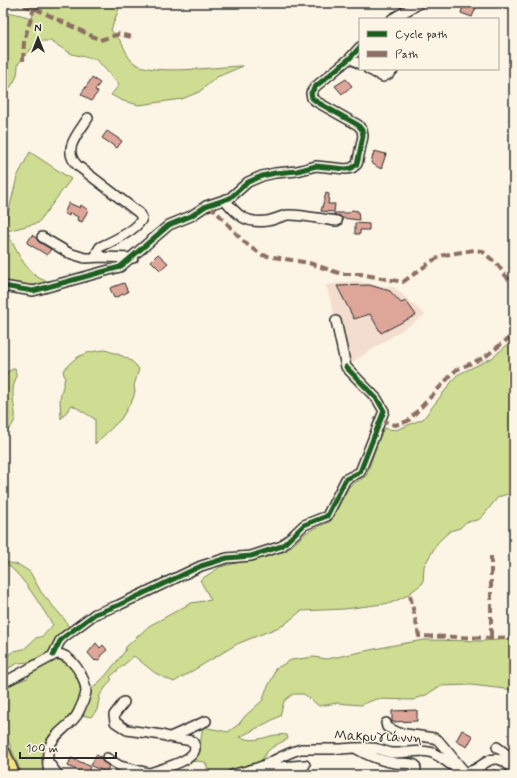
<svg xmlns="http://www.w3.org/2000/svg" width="517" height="778" viewBox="0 0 517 778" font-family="Mynerve,sans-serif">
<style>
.built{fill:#f3ddce}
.green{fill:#cedd91;stroke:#7c845e}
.building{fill:#dea699;stroke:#2b2b2b}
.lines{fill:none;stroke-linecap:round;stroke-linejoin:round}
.minor-casing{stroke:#2b2b2b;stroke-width:12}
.highway-casing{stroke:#2b2b2b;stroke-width:16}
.minor{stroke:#fcf5e5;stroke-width:9}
.highway{stroke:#f5e382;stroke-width:13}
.quiet{stroke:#8d6e63;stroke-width:4;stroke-dasharray:8 4;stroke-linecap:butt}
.cycleway-casing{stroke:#fcf5e5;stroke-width:8}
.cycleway{stroke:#1b5e20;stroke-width:5}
.labels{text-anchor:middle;stroke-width:3;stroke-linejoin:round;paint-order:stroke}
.street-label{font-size:14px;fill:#2b2b2b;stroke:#fcf5e5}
</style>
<rect width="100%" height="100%" fill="#fcf5e5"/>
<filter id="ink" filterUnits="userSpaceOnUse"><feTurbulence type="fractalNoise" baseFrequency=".025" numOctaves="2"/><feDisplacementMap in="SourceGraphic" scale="8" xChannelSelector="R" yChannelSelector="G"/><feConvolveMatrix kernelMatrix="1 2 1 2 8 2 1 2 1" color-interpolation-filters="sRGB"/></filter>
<g filter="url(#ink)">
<path class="built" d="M354,281L395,288L425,315L348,365L326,285Z"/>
<path class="green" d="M36,3H43L51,8L52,3H121L111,30C114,34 120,39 122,44C126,50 127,57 133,62C151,77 219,66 243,66L217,77L199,92L182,99L139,105L123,101L111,95L119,85L97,60L72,54L50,41H42L32,48L18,64C18,80 13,84 3,96V14L13,13L32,18Z
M30,152L71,179L38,223L7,231C15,248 30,284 53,281C61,280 71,275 79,273L83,277L33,290L3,284V227H5L17,177Z
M514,339V492L498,497L483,516L478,520L466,522L460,528L450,531L438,542L424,566L423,583L406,596L391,603L344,609L301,611L284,625L237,644L174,682L155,673L134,656L110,677L112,679L100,695L97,710L91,717L82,715L57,733L46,775H22L3,728V687L28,678L30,672L55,658C69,664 80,675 80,690L89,692L106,675L125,651L126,647L149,626L191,603L211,600L200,580L220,567L286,551L307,532L331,521L349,486L366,476L383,428L396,430L423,419L457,375L492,358Z
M105,350C117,354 131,357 139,369L134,386L135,391L133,399L121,419L95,444V419L72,405L61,419L60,398L65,378L63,371C76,355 85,352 105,350Z
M13,369H15C18,380 13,382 13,391C12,411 23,420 3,434V389L7,372Z
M5,562L19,565L30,572L41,592L65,620L69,628L57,638L50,652L45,657L29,662L18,663L9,668L3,674V663L7,661L9,654L14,651L24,649L36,638L43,636L53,625C38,602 26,580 5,562Z
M514,639V690L471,685L440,686L426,695L413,700L376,699L361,705L337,703L319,706L304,694H293L284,701L280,716L240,737C259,745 269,732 287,735L288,739C276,745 265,749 261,763L223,775H203L207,771V766L205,762L197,761L187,763C203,753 199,744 203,727L228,732L239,724L245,716L263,700L266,690L273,677L275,669L291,660L314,657L327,659L394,645L424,640L482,641Z"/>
<path class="building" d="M464,3H478L472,17L461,13Z
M92,78L100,83L95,90L98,92L91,101L81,94Z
M346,79L352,86L342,94L335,86Z
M107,131L122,141L117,148L102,138Z
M374,151L386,154L381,169L371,163Z
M326,193L329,194L328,204H335L334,212L321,211Z
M69,203L80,208L81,205L88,210L82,222L77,220L78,217L70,213L69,216L64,213Z
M352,210L358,211L359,220L342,218L340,216L334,215V213H349Z
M355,223L369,224V230H360V234H355Z
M32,235L36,238L39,242L51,249L47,255L27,243Z
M158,254L168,263L160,270L151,261Z
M124,283L128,292L114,298L110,288Z
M369,285L390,291L401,303L406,301L416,315L381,333L370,314L354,319L337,286Z
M96,643L100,648L103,645L107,650L100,656L101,658L97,661L96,660L95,661L88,653Z
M417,710V721L392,722V711Z
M462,730L473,736L467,747L456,741Z
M96,755L101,757L102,761L109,766L106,772L91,766Z
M71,758L90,766L87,775L68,766Z"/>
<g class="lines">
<g class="minor-casing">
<path id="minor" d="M392,19L420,3
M350,58L360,64
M368,69L383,77L389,74L394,69
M88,118C78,134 61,150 78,166L139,213L142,218C139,229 111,242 100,247L97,252L102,257L133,258
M225,200C237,215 246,224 267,221C274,220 281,216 288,215C300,214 324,220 337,221
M42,237L69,253L85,258L102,257
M3,286L33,291L120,267L169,225L191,216L206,206L230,198L248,182L262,176L275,173L297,171L316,166L346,169L352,168L357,164L358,160L363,136L362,130L358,125L317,102L312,98L311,93L315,87L350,58L360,47
M53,655L60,641L64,637L95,614L119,605L201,566L227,558L251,556L282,546L304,525L327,516L346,479L360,472L384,411L377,399L346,367L336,321
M3,683L56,654C71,653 86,678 86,692C85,699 80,709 77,715C69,727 53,734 49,748C46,757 48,766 49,775
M124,702L114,715L115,722L127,730L162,735L169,737L192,741C208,760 154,770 144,775
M386,723L387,727L399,733L434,738L438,740L463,770
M170,737L206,721
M497,747L513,759L514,762
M355,748C367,755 381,761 395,763C402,764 408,762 415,765L416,769L413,775
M107,758L120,766L149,773
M48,762L58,775
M232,775C241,772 251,770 260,767C274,761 286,753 301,749C314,749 328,749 341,749C351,748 361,747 372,748C379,748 385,752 392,753C405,754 418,749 429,752C441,754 450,768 464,771C478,775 488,752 503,761C507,763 510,767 514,771
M256,775L270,771L279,767L305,765"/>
</g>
<g class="highway-casing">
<path id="highway" d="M3,752L13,775"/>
</g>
<use href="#minor" class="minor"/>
<use href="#highway" class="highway"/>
<path class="quiet" d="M12,3L34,8L100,40L119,34L132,37
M23,61L24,41L34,8
M210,205L244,242L262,255L309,263L342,274H360L403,282L432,261L444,255L474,250L482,251L497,264L514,287
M380,420L395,425L408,421L456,370L485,357L514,334
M491,556V638
M410,595L419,636L491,638L514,637
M469,771L474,773L493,771L502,775"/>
<g class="cycleway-casing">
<path id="cycleway" d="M3,286L33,291L120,267L169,225L191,216L206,206L230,198L248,182L262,176L275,173L297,171L316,166L346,169L352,168L357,164L358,160L363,136L362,130L358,125L317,102L312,98L311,93L315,87L350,58L360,47
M53,655L60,641L64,637L95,614L119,605L201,566L227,558L251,556L282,546L304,525L327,516L346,479L360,472L384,411L377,399L346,367"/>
</g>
<use href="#cycleway" class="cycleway"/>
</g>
</g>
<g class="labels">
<g class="street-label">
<text transform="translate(378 736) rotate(2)" y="5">Μακρυγιάννη</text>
</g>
</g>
<rect width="517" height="778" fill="none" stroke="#fcf5e5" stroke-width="16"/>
<rect x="8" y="8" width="501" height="762" fill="none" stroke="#2b2b2b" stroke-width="1.5" filter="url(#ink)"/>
<rect x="359" y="18" width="140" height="52" fill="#fcf5e5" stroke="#a8a49b"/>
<rect x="367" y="31" width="20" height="6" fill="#1b5e20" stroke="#a8a49b"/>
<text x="395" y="38" font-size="12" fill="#2b2b2b">Cycle path</text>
<rect x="367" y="51" width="20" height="6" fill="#8d6e63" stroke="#a8a49b"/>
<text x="395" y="58" font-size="12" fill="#2b2b2b">Path</text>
<g transform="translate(38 38)" stroke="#fcf5e5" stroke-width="3" paint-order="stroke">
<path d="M0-3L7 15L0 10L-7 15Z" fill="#2b2b2b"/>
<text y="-6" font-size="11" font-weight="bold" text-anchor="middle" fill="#2b2b2b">N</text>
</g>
<path d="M20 752v6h96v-6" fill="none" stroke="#2b2b2b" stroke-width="2"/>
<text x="26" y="752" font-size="12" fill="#2b2b2b" stroke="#fcf5e5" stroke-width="3" paint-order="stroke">100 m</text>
</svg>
